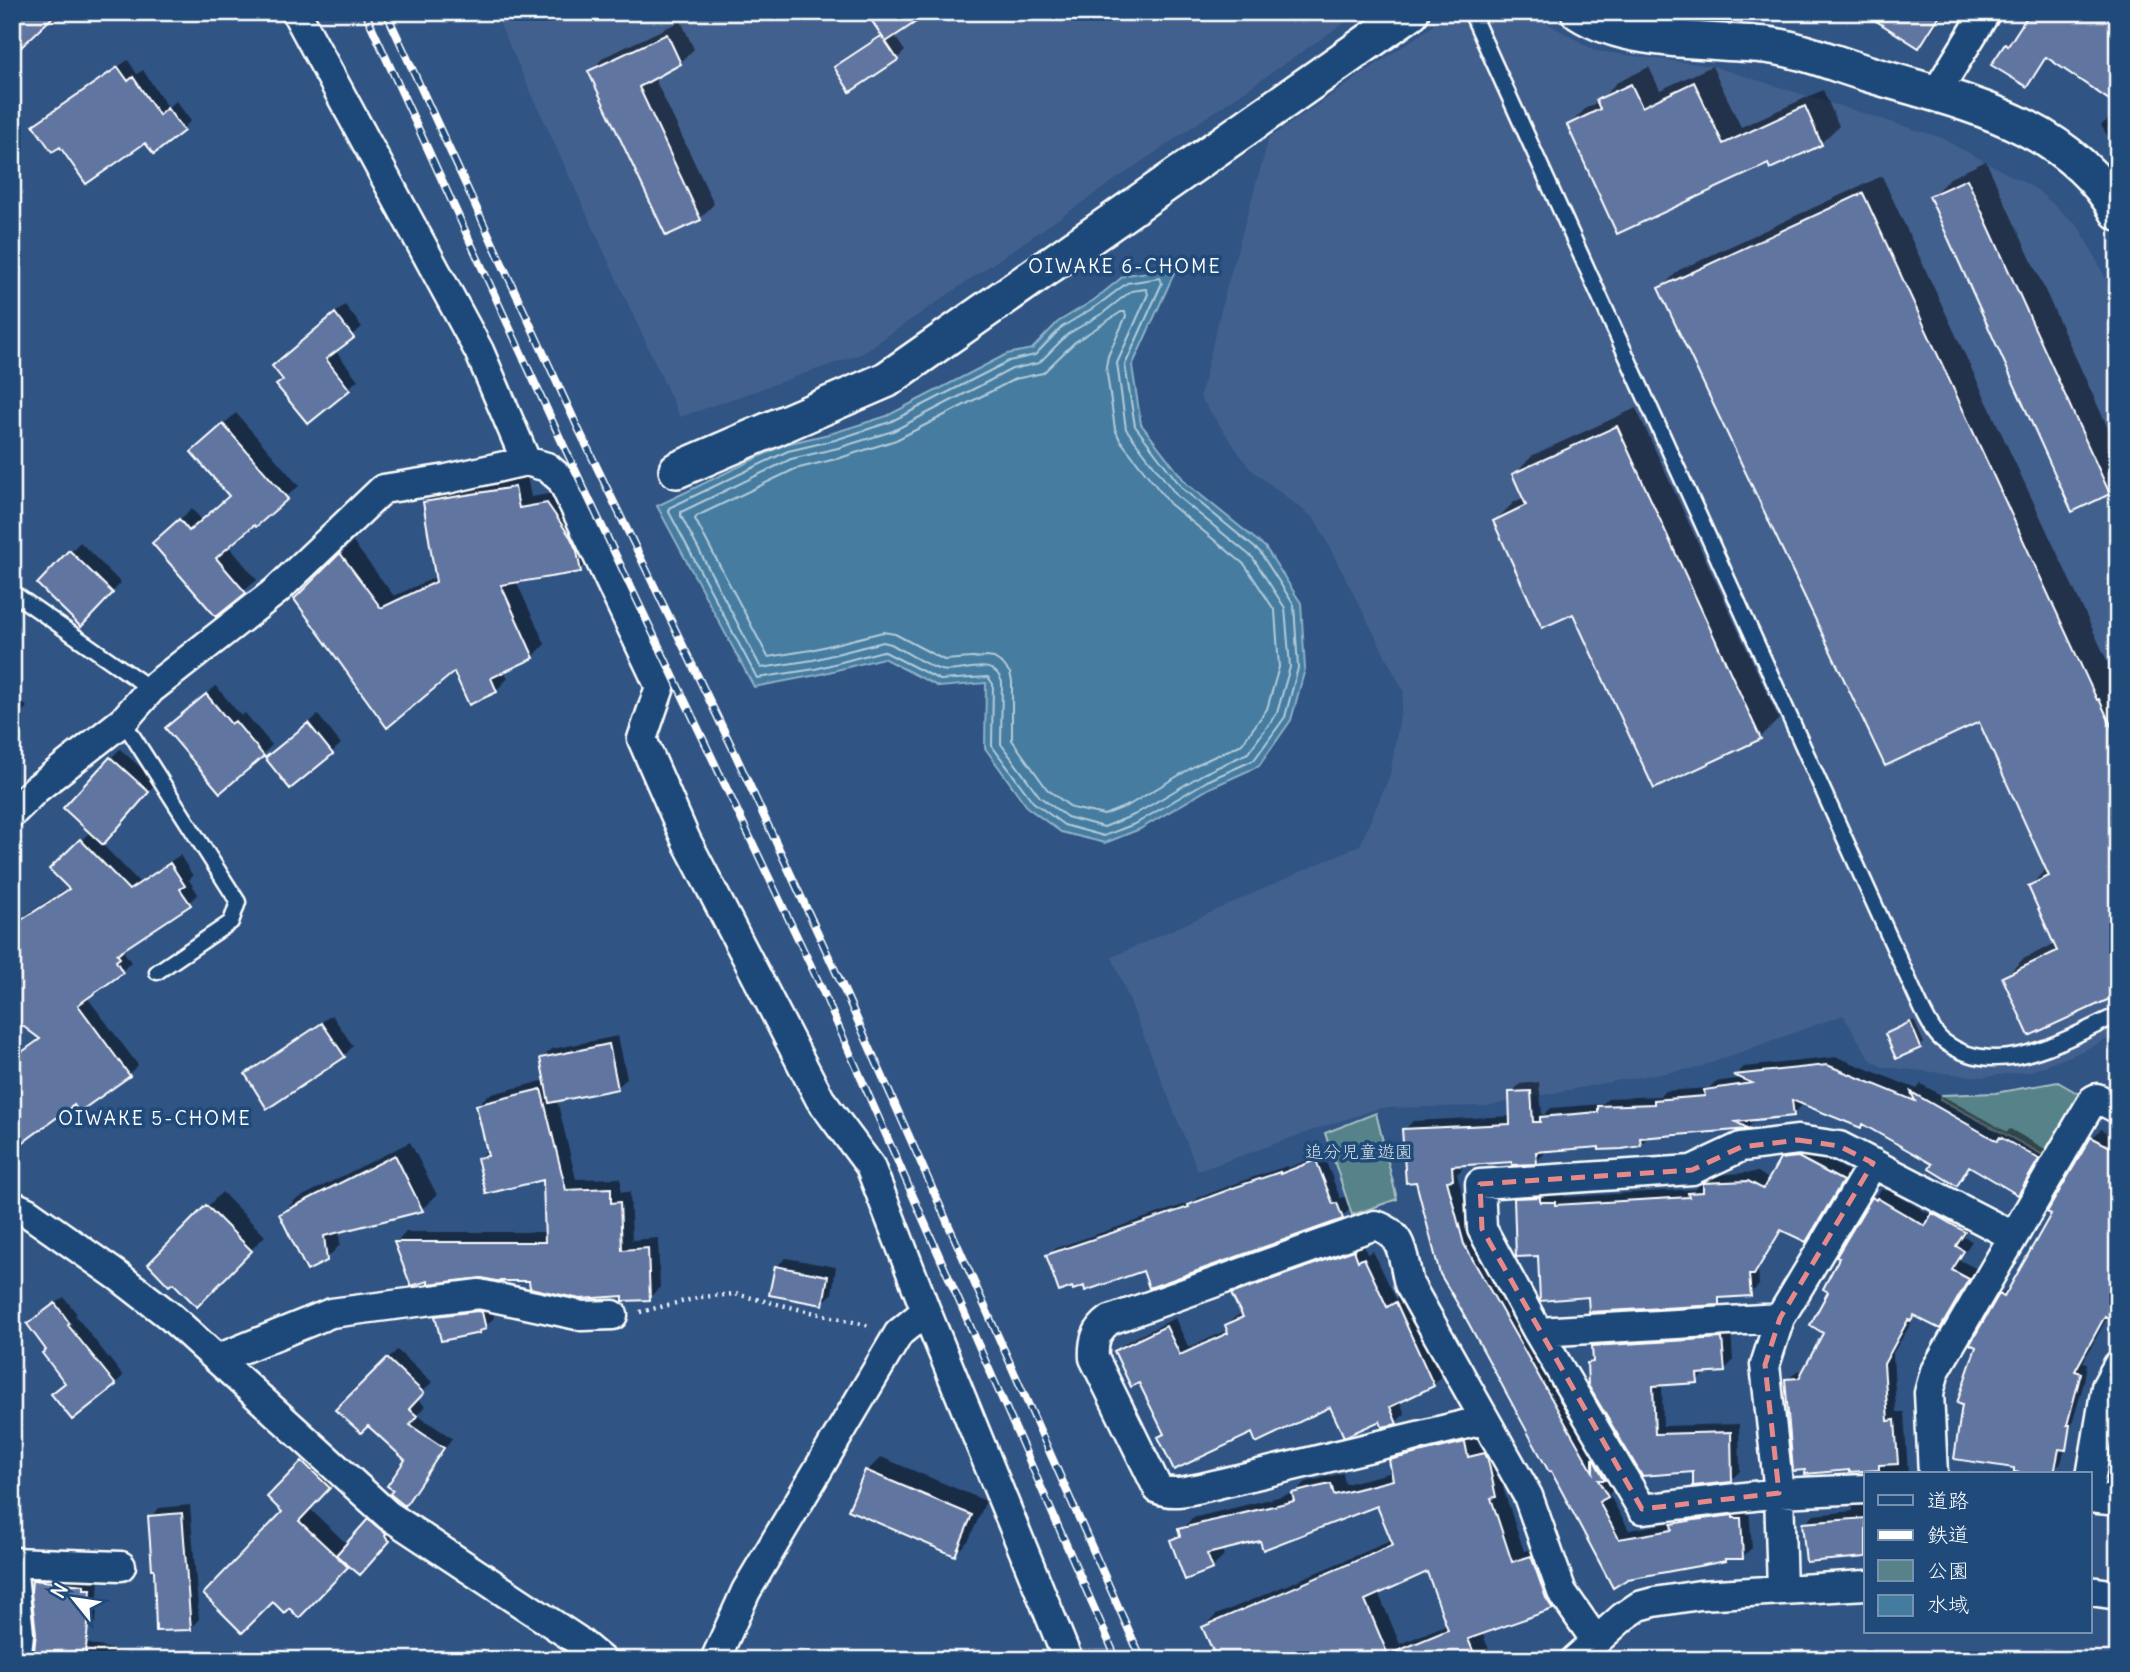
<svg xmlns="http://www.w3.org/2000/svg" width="2130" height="1672" viewBox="0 0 2130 1672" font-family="Delius,'Klee One',sans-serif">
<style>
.built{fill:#42618e}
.green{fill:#578289;stroke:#abc0c4;stroke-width:2}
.water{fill:#447ca0;stroke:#8fb0c6;stroke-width:2}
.shadow{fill:#0007;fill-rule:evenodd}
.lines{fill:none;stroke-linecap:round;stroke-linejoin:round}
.shore{stroke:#b4cbd9;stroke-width:2}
.building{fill:#6074a0;stroke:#fff;stroke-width:2;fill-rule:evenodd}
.service-casing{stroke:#fff;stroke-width:19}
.minor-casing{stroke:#fff;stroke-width:33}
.tertiary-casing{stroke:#fff;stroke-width:40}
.path{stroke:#fff;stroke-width:4.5;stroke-dasharray:2 5;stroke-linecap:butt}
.service{stroke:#1f4a7a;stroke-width:14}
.minor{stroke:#1f4a7a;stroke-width:28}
.tertiary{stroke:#1f4a7a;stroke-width:35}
.rail-casing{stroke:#fff;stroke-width:8}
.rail{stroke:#1f4a7a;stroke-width:5;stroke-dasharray:16;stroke-linecap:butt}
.marked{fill:none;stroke:#e88989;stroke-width:5;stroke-dasharray:14 9;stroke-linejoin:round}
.labels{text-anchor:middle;stroke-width:7;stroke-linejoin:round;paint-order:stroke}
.park-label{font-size:18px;fill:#d5e0e2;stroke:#1f4a7a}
.neighbourhood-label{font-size:19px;letter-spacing:2px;fill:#fff;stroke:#1f4a7a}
</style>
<rect width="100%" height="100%" fill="#305484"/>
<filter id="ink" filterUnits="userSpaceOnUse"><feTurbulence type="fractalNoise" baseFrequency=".0143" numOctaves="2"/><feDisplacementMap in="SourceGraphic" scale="14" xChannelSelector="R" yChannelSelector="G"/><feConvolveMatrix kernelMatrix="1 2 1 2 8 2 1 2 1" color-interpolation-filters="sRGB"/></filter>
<g filter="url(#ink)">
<path class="built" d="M494,12H1360L861,354L680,417Z
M1453,12H1527L1596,51L1712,66L1939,137L2036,189L2079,227L2118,302V1034L2073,1055L2031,1071L1983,1077L1882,1067L1870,1059L1843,1015L1697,1068L1615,1081L1487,1106L1380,1108L1322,1127L1198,1171L1112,957L1360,845L1390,775L1404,692L1315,519L1250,469L1200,397L1224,297L1269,138Z"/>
<path class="green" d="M2058,1082L2079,1094L2043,1155L1940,1099L1942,1095L1995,1093Z
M1376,1113L1397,1199L1352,1215L1325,1133Z"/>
<path class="water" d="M1176,269L1132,366L1141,424L1187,484L1265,547L1301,603L1305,669L1291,720L1259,766L1210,788L1140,829L1105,843L1061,832L1028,808L985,748L986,683L939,687L883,658L817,675L754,687L657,506L786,444L833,433L887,416L1007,354L1032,349L1058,322L1094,300L1125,275Z"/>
<path class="shadow" d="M12,12H67L53,24L48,19Z
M1895,12H1944L1928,37L1918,46Z
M681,21L694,49L680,63L654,77L714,204L700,218L667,234L590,71L604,57Z
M882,34L894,35L905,51L897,59L837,67L845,59Z
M2015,36L2048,56L2035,76L2026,85L2006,45Z
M128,60L137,74L143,70L168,108L176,101L191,121L155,152L146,140L61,144L35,125L44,117Z
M1712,66L1741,127L1823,90L1839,126L1821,143L1769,162L1569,125L1586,108L1599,102L1616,83L1649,67L1660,90Z
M2118,112V154L2101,125Z
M1986,161L2118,450V484L2109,493L1931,197L1950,178Z
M1882,176L2118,684V993L2004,978L2023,959L2056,943L2030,886L2047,868L1979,719L1660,289L1679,270Z
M345,305L362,327L335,350L358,380L308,422L278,385L284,379L283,357Z
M1636,408L1779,719L1760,738L1574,611L1495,521L1514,502L1525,497L1514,475L1533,455Z
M236,413L299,486L228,545L257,580L216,614L166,531L192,509L202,520L231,495L206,440Z
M527,476L531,497L560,492L592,558L580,570L516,581L545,644L533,657L504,670L508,678L496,691L454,669L296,599L353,542L394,596L436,577L425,503L437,491Z
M80,542L121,583L81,625L39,584Z
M2118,571V595L2110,579Z
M216,686L241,716L245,713L272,745L263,754L177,719Z
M12,692L27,707L12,722Z
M318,715L341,744L331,753L267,758Z
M120,749L157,782L101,843L139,882L180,855L193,876L189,880L198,894L189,903L126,945L128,947L124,952L131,962L122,971L87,997L138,1065L129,1074L80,1110L75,1103L12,1127V1059L41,1038L12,1016V924L69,887L52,869L91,831L111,758Z
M332,1015L353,1046L344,1056L247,1074L256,1065Z
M1914,1020L1924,1043L1920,1047L1887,1034L1891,1030Z
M618,1036L627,1078L617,1088L557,1100L576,1179L621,1178V1192H630L632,1240L658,1238L660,1287L649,1298L531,1279L396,1243L406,1232H546L545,1177L479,1159L488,1150L477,1106L488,1095L546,1080L542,1058L552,1049Z
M1837,1057L1917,1089L1921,1084L2007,1132L2010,1129L2047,1150L2027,1184L2018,1193L1965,1162L1864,1123L1861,1126L1802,1102V1105L1793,1115L1758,1118L1748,1128L1649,1136L1640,1145H1601L1545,1150V1153L1536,1162L1514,1160L1461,1164L1462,1169L1457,1174L1473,1234L1616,1487L1609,1494L1629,1530L1675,1522L1682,1515L1749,1509L1752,1548L1742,1557L1727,1558L1725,1560L1628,1578L1404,1130L1413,1121L1512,1116L1511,1093L1520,1084L1539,1082L1542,1114H1545L1551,1108L1602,1104L1609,1098L1660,1096L1665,1091L1709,1088L1715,1082L1743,1078L1736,1075L1744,1067Z
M2101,1129L2118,1138V1322L2108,1316L2083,1362L2087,1363L2084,1382L2061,1463L2052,1472L2000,1296L2009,1286L2011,1287L2054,1213L2092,1138Z
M410,1142L437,1195L422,1209L339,1231L340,1245L326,1259L281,1215L295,1200Z
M1808,1148L1850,1172L1815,1231L1806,1240L1783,1229L1758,1268L1759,1285L1750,1294L1726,1295L1718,1303L1590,1296L1540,1254L1515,1199L1525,1190L1548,1188L1549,1194L1564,1193V1197L1696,1189L1699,1185H1704L1714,1175L1758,1172L1770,1180L1782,1160L1791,1150Z
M1323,1154L1340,1198L1345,1197L1349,1210L1342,1217L1085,1284L1048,1256L1056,1248L1195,1201L1198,1198L1245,1180L1287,1166L1288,1168Z
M1882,1189L1886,1191L1888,1190L1933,1216L1943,1205L1973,1222L1964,1237L1972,1241L1960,1260L1977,1269L1949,1318L1940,1327L1916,1315L1893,1353L1896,1412H1904L1908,1474H1876L1850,1468L1787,1380L1797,1371L1805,1370L1826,1332L1831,1291L1873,1198Z
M222,1192L265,1236L197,1304L173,1280L150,1264Z
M1363,1243L1367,1254L1373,1251L1396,1299L1405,1295L1442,1376L1433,1385L1400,1402L1405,1414L1396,1422L1383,1425L1382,1418L1331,1405L1252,1431L1160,1437L1165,1433L1140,1381L1116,1351L1125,1343L1175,1318L1189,1348L1229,1329L1227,1325L1235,1317L1243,1313L1233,1295L1242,1286Z
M786,1258L836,1267L832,1294L822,1303L776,1267Z
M64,1297L77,1314L75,1315L123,1376L115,1384L67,1382L48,1350L38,1316Z
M491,1303L494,1318L479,1332L437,1317L446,1308Z
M1731,1330L1733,1361L1724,1370L1706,1372L1697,1381L1662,1384L1663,1426L1739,1424L1740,1471L1731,1480L1694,1470L1643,1475L1589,1363L1594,1358L1593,1346L1602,1337Z
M397,1350L432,1382L417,1398L425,1406L417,1415L452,1438L414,1495L405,1504L407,1460L368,1424L338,1410Z
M1476,1431L1480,1446L1497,1442L1507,1484L1503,1488L1524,1551L1543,1545L1564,1596L1552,1608L1482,1632L1493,1660H1218L1205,1627L1216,1615L1393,1540L1378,1503L1222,1549L1224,1556L1212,1568L1172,1541L1192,1518L1295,1493L1306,1482L1343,1473L1345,1484L1393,1472L1391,1461L1403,1449ZM1428,1570L1448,1624L1400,1644L1378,1592Z
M2118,1445V1466L2112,1462L2114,1452Z
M315,1451L340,1475L309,1508L348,1545L378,1511L398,1531L369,1564H349L299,1616L284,1511L270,1497Z
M881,1457L986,1501L969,1540L955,1554L867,1471Z
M1866,1497V1559H1863V1556L1804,1524L1813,1515L1853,1511V1507L1862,1498Z
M190,1505L199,1619L190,1629L150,1517L159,1508Z
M44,1572L92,1576V1580H99L96,1622L86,1631L47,1633L134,1655V1660H35L37,1642L34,1581Z
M1047,1654L1049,1660H1032Z"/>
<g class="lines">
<path class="shore" d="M1160,278L1162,283L1125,365L1135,426L1183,489L1260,552L1294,605L1298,668L1285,717L1254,760L1207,781L1137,823L1104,836L1064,825L1033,802L992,746L993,684L988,677L940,680L883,651L815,669L757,678L669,512V508L788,451L835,440L890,422L1009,361L1035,355L1062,327L1098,305L1127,283Z
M1146,289L1148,294L1117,363L1126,429L1177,496L1253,558L1285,608L1290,667L1277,713L1248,753L1203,774L1134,815L1104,827L1067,817L1040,797L1001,744L1002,682C993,654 961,675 941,670C930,668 903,650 891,644L883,642L813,660L761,668L681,516V512L791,459L838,448L893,431L1012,369L1039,363L1068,334L1103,313L1131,291Z
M1121,312H1125L1126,316L1108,356L1106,367L1115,429L1120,440L1170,504L1245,565L1275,611L1279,667L1267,709L1242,744L1198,764L1129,805L1104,815L1072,808L1047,789L1012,740V681L1010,673L1003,664L994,658L986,657L944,660L895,634L883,632L811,650L768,657L695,519L697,516L795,469L840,458L896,440L1015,379L1043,373L1075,342Z"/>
</g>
<path class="building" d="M12,12H58L12,56Z
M866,12H931L886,42L898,60L850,92L834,67L881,36L885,41Z
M1862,12H1942L1919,48Z
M2030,12H2118V106L2046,57L2027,87L1991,65L2005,44L2008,46Z
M667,34L681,64L639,87L701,220L666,236L588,71Z
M118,67L128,81L133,77L159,115L167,108L184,131L154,154L145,143L86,184L60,147L52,152L33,125Z
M1694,82L1723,144L1805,106L1822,145L1770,169L1768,164L1617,234L1567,125L1600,109L1596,100L1631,84L1642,107Z
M1967,179L2110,494L2072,512L1929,196Z
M1863,193L2097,700L2099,699L2118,740V995L2029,1036L2002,977L2057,951L2028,886L2049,876L1979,722L1885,766L1658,288Z
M335,313L354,338L326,359L350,390L308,424L276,385L283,380L272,366Z
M223,424L288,499L256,527L254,525L216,558L246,593L216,617L152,543L179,519L189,531L229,496L191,452Z
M1617,426L1761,739L1654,789L1573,614L1542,628L1493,521L1526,505L1512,474Z
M515,487L519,508L547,503L571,538L577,551L581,572L501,585L534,658L491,678L497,692L469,705L454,672L387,728L294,599L340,553L381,608L436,582L423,502Z
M69,550L113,593L81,627L37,584Z
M206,694L231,724L235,721L264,756L220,793L165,728Z
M308,723L333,754L290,789L265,758Z
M110,757L149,792L103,845L63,808Z
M80,839L129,890L170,863L185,886L180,889L191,905L117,954L120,958L116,961L123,973L78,1005L130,1076L79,1112L74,1105L22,1143L12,1130V1059L40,1039L12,1018V926L69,889L49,869Z
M1910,1022L1921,1048L1896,1059L1885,1034Z
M322,1023L345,1057L267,1109L245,1074Z
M609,1044L618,1089L549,1103L540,1058Z
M1827,1065L1915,1101L1911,1092L1997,1141L2000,1137L2039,1159L2018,1195L1969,1166L1957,1186L1929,1169L1932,1164L1862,1124L1861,1128L1792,1100L1794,1116L1736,1122L1749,1129L1640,1138L1641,1146L1622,1149L1599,1150V1147L1536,1152L1537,1164L1512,1165V1162L1452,1166L1453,1180L1447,1181L1464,1244L1593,1472V1458L1605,1480H1598L1608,1497L1599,1502L1619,1539L1672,1530L1671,1524L1694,1520L1733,1515V1518H1741L1743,1559H1725L1726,1561L1628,1579L1613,1588L1551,1471L1549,1472L1463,1313L1440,1274L1416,1182L1406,1183L1402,1129L1510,1124L1509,1092L1531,1091L1533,1122H1540V1117L1598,1112V1106L1654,1104V1100L1705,1096L1704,1090L1752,1083L1733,1075Z
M541,1089L566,1190L611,1188V1203L620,1202L622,1250L648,1248L650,1300L623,1301V1296L580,1299L530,1288L529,1281H496L482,1278L428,1284V1281L411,1286L394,1242H545L543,1180L486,1194L477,1158L488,1156L476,1105Z
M2091,1137L2118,1151V1324L2105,1316L2075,1371L2081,1373L2067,1425H2070L2066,1450L2059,1449L2054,1474H2030L2014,1472V1468L1954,1459L1962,1405L1957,1403L1976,1347L1970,1344L1999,1294L2004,1297L2051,1214L2047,1212Z
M395,1155L423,1211L324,1236L327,1261L307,1271L279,1214Z
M1798,1157L1843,1181L1806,1242L1781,1230L1754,1275H1749L1751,1296L1719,1298V1305L1589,1312L1588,1297L1540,1301L1538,1256L1516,1257L1514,1198L1540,1197V1202H1555V1205L1689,1197L1688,1193L1703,1192V1183L1748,1181L1763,1189L1780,1159Z
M1316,1160L1333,1204L1337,1203L1343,1219L1149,1288L1143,1271L1085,1291L1084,1286L1073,1290L1072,1287L1059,1292L1046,1255L1189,1207L1188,1205L1236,1187L1280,1172V1174Z
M1872,1197L1876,1200L1877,1198L1925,1226L1932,1213L1965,1232L1956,1246L1964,1251L1952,1270L1969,1279L1940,1329L1914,1316L1911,1321L1908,1320L1884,1364L1888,1421L1895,1420L1898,1464L1879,1465V1470L1849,1472V1470L1805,1474V1470L1793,1471L1785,1379L1799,1378L1823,1333L1810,1325L1828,1292L1823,1289L1839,1258L1836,1257Z
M206,1205L252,1251L197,1307L173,1283L169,1286L148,1264Z
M1354,1250L1358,1261L1364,1258L1387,1307L1396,1302L1434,1386L1390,1407L1397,1424L1382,1427L1380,1421L1344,1437L1330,1407L1256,1443L1252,1433L1174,1470L1158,1437L1164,1434L1139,1383L1131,1387L1114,1351L1166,1326L1180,1355L1228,1333L1225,1325L1243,1317L1231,1294Z
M775,1266L828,1276L823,1305L769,1295Z
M55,1303L70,1324L68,1325L116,1385L72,1420L51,1394L65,1383L42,1353L46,1350L27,1324Z
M478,1311L482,1312L486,1329L479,1331L480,1333L441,1341L435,1316Z
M1722,1338L1725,1372L1697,1374L1698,1383L1653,1386L1655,1434L1731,1432L1732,1482L1693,1486V1472L1642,1476L1588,1385L1587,1363L1593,1362L1592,1346Z
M387,1358L424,1393L409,1409L417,1416L410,1425L444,1448L405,1506L390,1494L393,1490L387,1486L405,1460L368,1426L361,1433L335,1410Z
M1465,1442L1468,1457L1485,1453L1488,1460L1496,1497L1491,1498L1512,1562L1531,1556L1546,1598L1553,1609L1468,1639L1477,1660H1217L1202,1627L1393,1545L1377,1506L1263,1550L1260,1541L1207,1554L1213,1569L1185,1580L1170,1540L1180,1536L1178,1529L1294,1501L1292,1493L1312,1488L1331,1484L1334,1495L1393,1480L1389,1460ZM1427,1572L1448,1630L1388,1655L1365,1600Z
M302,1461L330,1488L299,1521L348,1567L299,1618L289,1608L284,1613L273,1602L242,1633L203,1594L282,1512L267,1497Z
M865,1470L972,1515L955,1556L848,1510Z
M182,1513L191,1630L156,1631L154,1569H152L148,1516Z
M1866,1518V1557L1806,1562L1802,1523Z
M368,1519L386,1534L385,1536L390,1541L360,1575L336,1555Z
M32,1580L84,1585V1589H91L85,1660H33L36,1633L31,1592Z"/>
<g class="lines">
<g class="service-casing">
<path id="service" d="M1471,12L1906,974C1913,989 1930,1031 1942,1040C1997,1083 2064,1039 2118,1015
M12,590L16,595L151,689
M123,721L238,902L231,922L157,972"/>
</g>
<g class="minor-casing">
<path id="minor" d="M296,12L479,351L526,461
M1936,93L1986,12
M12,813L36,789L123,721L151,689L276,591L383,489L447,479L526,461L547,467L562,480L660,687L642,739L686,840L820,1099L870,1166L926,1311L1068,1660
M12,1205L27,1212L118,1276L171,1317L388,1515L577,1640L601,1660
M1538,1332L1780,1318
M217,1359L331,1313L479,1294L582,1316L613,1315
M1484,1420L1201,1488C1186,1491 1172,1495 1158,1489L1094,1358C1093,1341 1096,1330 1110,1320L1375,1225C1405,1234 1402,1257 1409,1284L1528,1496L1562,1592L1596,1641
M1933,1474L1929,1393L1935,1371L2093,1100L2097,1098L2118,1109
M2090,1482L2106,1387L2118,1365
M1866,1489L1779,1493L1642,1509L1538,1332L1482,1229L1480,1184L1692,1170L1741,1147L1798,1140L1839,1146L2013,1236
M2090,1498L2118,1501
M12,1562L121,1566
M12,1564L19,1634L16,1660
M1782,1589L1779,1493L1765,1365L1780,1318L1873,1163
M2090,1591L2118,1595
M715,1660L746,1591L899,1333L926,1311
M1575,1660L1623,1617L1639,1606L1654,1602L1700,1595L1866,1585"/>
</g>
<g class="tertiary-casing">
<path id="tertiary" d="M1579,12C1628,44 1708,39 1766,45C1801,49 1835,64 1869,74C1960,102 2066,121 2118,212
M677,470L886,380L1411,12"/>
</g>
<path class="path" d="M640,1312L701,1297L735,1294L870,1326"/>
<use href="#service" class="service"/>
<use href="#minor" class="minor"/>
<use href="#tertiary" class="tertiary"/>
<g class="rail-casing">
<path id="rail" d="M365,12L561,440L821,987L1117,1660
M386,12L578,428L731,745L841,983L1142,1660"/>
</g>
<use href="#rail" class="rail"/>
</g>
</g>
<path class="marked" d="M1798,1140L1839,1146L1873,1163L1780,1318L1765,1365L1779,1493L1642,1509L1482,1229L1480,1184L1692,1170L1741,1147Z"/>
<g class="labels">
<g class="park-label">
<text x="1359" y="1158">追分児童遊園</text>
</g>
<g class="neighbourhood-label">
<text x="1125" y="273">OIWAKE 6-CHOME</text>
<text x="155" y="1125">OIWAKE 5-CHOME</text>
</g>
</g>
<rect width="2130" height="1672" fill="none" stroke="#1f4a7a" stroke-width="42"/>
<rect x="21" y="21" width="2088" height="1630" fill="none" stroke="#fff" stroke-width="2.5" filter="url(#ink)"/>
<rect x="1864" y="1472" width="228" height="161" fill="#1f4a7a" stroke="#7992af" stroke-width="2"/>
<rect x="1878" y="1495" width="35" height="10" fill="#1f4a7a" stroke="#7992af" stroke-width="2"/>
<text x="1927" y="1508" font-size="21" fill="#ffffff">道路</text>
<rect x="1878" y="1530" width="35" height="10" fill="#ffffff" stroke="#7992af" stroke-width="2"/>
<text x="1927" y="1542" font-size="21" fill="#ffffff">鉄道</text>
<rect x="1878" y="1560" width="35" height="21" fill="#578289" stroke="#7992af" stroke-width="2"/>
<text x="1927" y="1578" font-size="21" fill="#ffffff">公園</text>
<rect x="1878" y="1595" width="35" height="21" fill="#447ca0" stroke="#7992af" stroke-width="2"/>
<text x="1927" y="1612" font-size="21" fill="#ffffff">水域</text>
<g transform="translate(74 1599) rotate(300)" stroke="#1f4a7a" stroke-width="5" paint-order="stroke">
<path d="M0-5L12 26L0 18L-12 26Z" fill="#ffffff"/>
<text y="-10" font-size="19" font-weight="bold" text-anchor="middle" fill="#ffffff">N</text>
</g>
</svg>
